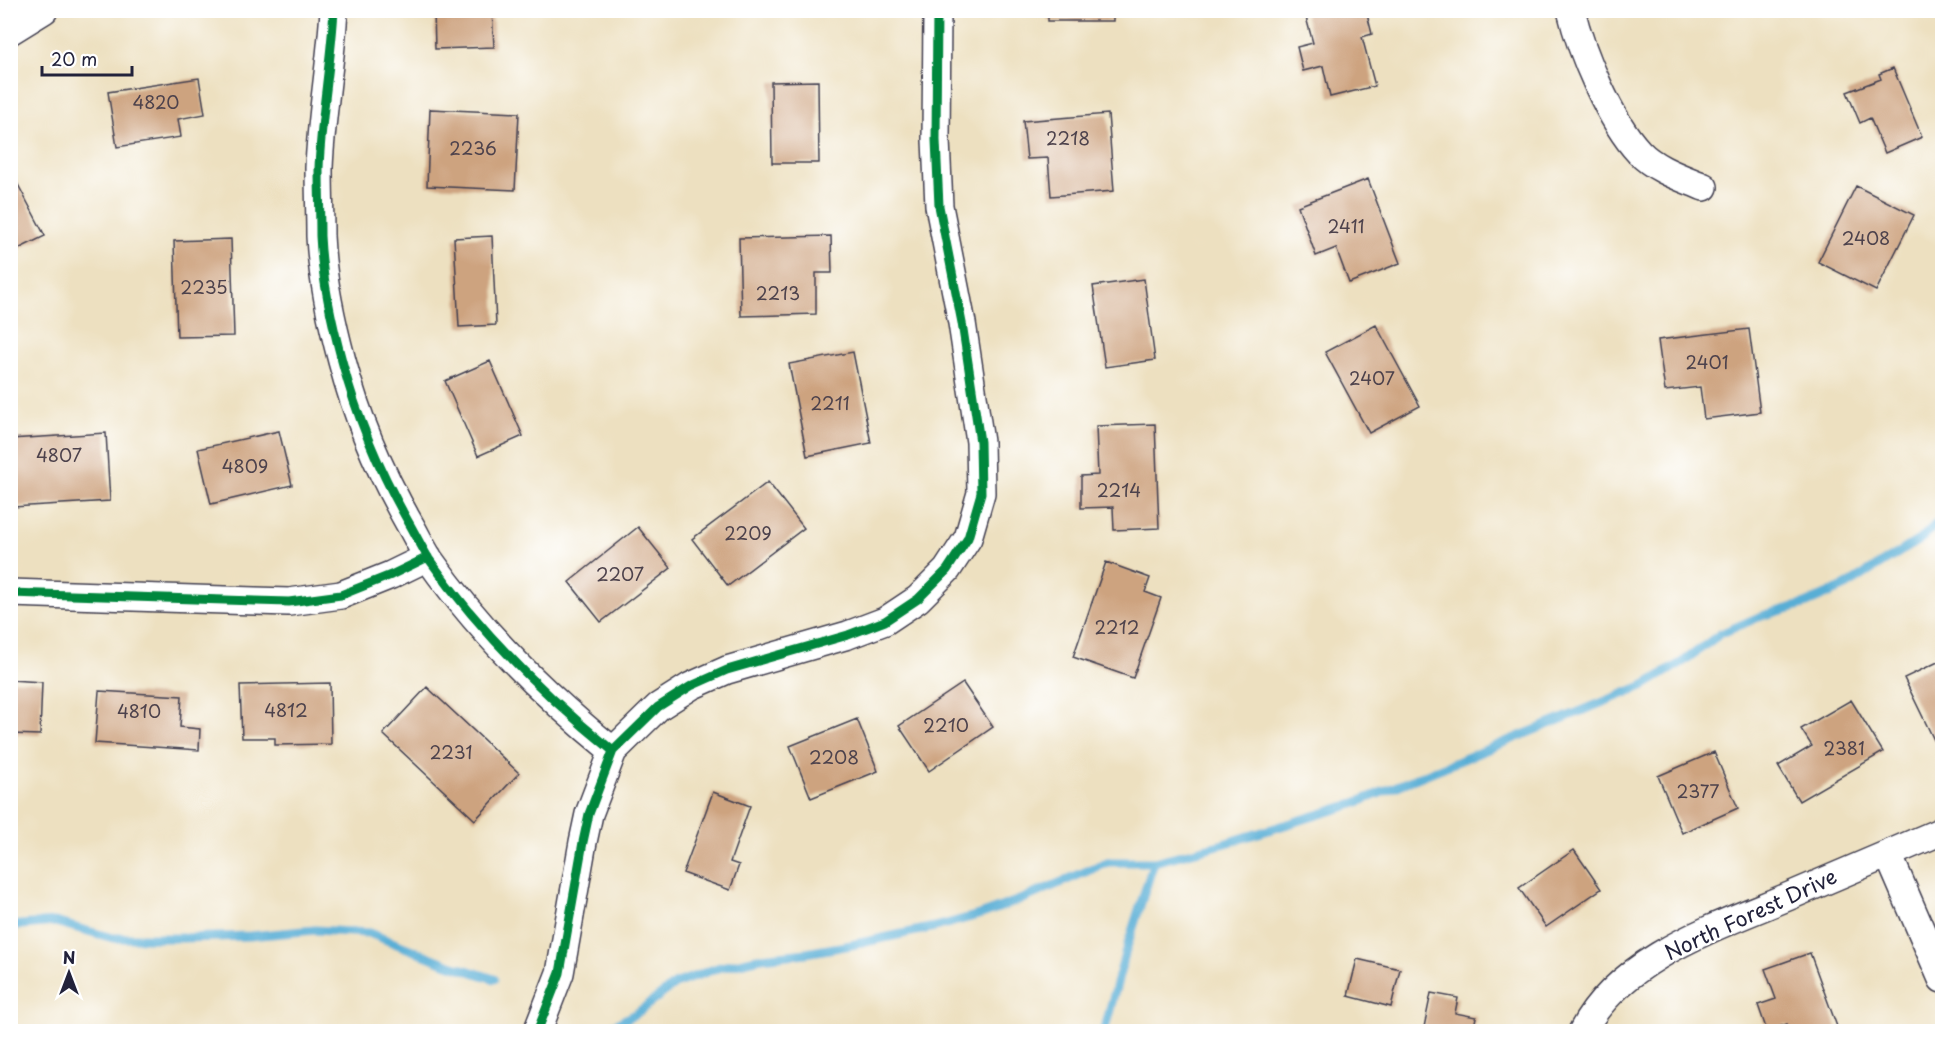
<svg xmlns="http://www.w3.org/2000/svg" width="1953" height="1042" viewBox="0 0 1953 1042" font-family="'Playpen Sans',sans-serif">
<style>
.lines{fill:none;stroke-linecap:round;stroke-linejoin:round}
.stream{stroke:#59aed5;stroke-width:9}
.building{fill:#cda37f}
.minor-casing{stroke:#403e4f;stroke-width:30}
.minor{stroke:#fff;stroke-width:27}
.cycleway-casing{stroke:#fff;stroke-width:13}
.cycleway{stroke:#00873e;stroke-width:9}
.labels{text-anchor:middle;stroke-width:4.5;stroke-linejoin:round;paint-order:stroke}
.number-label{font-size:18px;fill:#4d424c}
.street-label{font-size:21px;fill:#22223b;stroke:#fff}
</style>
<rect width="100%" height="100%" fill="#fff"/>
<filter id="ink" filterUnits="userSpaceOnUse"><feTurbulence type="fractalNoise" baseFrequency=".0167" numOctaves="2"/><feDisplacementMap in="SourceGraphic" scale="12" xChannelSelector="R" yChannelSelector="G"/><feConvolveMatrix kernelMatrix="1 2 1 2 8 2 1 2 1" color-interpolation-filters="sRGB"/></filter>
<filter id="wash" filterUnits="userSpaceOnUse"><feTurbulence type="fractalNoise" baseFrequency=".008" numOctaves="4" result="noise"/><feDisplacementMap in="SourceGraphic" scale="24" xChannelSelector="R" yChannelSelector="G"/><feGaussianBlur stdDeviation="1.35" result="paint"/><feColorMatrix in="noise" values="0 0 0 0 0 0 0 0 0 0 0 0 0 0 0 0 0 1.4 0 .05"/><feComposite in="paint" operator="in"/></filter>
<g filter="url(#wash)">
<rect width="100%" height="100%" fill="#ede0c0"/>
<g class="lines">
<path class="stream" d="M10,926L55,922L113,938H182L250,936L315,930L369,933L445,963L494,979
M588,1031H603L637,1013L675,984L717,968L761,958L806,953L851,945L939,926L982,914L1025,898L1108,862H1154L1223,844L1353,804L1645,685L1684,661L1720,634L1761,616L1805,604L1846,586L1922,538L1942,518
M1104,1032L1126,950L1154,862"/>
</g>
<g id="blocks">
<path class="building" d="M434,10H492L494,47L435,49Z
M1048,10H1113V21H1048Z
M1304,10H1366L1372,34L1362,37L1375,86L1330,97L1323,66L1303,71L1297,47L1313,43Z
M1893,68L1922,137L1885,153L1870,118L1860,123L1847,92L1881,79L1879,74Z
M199,78L205,114L178,119L181,137L117,147L108,92Z
M818,81L819,163H772L771,82Z
M430,109L519,113L515,190L427,186Z
M1108,114L1114,191L1051,196L1048,158L1027,159L1023,121Z
M14,177L45,236L10,253V179Z
M1368,179L1400,263L1349,283L1336,248L1316,256L1298,206Z
M1856,186L1914,215L1876,291L1818,262Z
M492,236L496,325L459,327L454,238Z
M831,236L832,273H816V314L741,316L739,238Z
M231,239L234,336L177,337L174,241Z
M1144,279L1155,360L1105,367L1093,286Z
M1376,325L1420,406L1369,433L1325,352Z
M1749,329L1760,412L1704,419L1700,387L1665,391L1658,340Z
M853,352L871,443L807,456L789,364Z
M490,361L523,436L478,456L445,381Z
M1155,424L1159,528L1114,530L1113,507L1081,508V476L1098,475L1096,426Z
M279,431L292,485L211,504L198,449Z
M106,433L110,501L13,507L10,439Z
M768,482L804,528L728,586L692,539Z
M638,527L671,568L601,622L569,582Z
M1106,562L1150,578L1145,592L1161,598L1133,678L1073,657Z
M1942,660V738L1935,742L1904,678Z
M10,680L42,682L40,735L10,734Z
M330,683L331,744L275,745V738H242L240,685Z
M963,683L993,727L929,771L899,726Z
M427,687L519,773L475,820L383,734Z
M99,691L182,696L180,727L200,729L199,750L95,743Z
M1851,700L1883,752L1799,801L1778,766L1812,746L1801,729Z
M857,719L878,771L811,798L790,746Z
M1714,752L1738,808L1682,833L1658,776Z
M713,792L750,806L730,862L739,865L730,890L683,873Z
M1574,850L1601,889L1546,927L1519,888Z
M1810,953L1839,1032H1789L1787,1024L1767,1031L1758,1005L1776,999L1765,969Z
M1357,959L1400,969L1391,1007L1348,996Z
M1431,993L1458,998L1455,1013L1476,1017L1473,1032H1423Z"/>
</g>
</g>
<g filter="url(#ink)">
<use href="#blocks" fill-opacity="0" stroke="#403e4f" stroke-width="1.5"/>
<g class="lines">
<g class="minor-casing">
<path id="minor" d="M334,10C331,63 321,116 319,168C319,191 320,214 320,236C322,278 331,320 342,361C357,418 380,472 409,523C416,535 422,548 429,559C480,632 544,695 613,751
M1571,10C1581,52 1610,121 1639,152C1656,170 1683,178 1704,187
M10,31L44,10
M10,593L289,602L341,595L391,575L428,557
M1888,854L1942,979
M537,1032L560,973L583,842L589,814L613,751L658,707L691,686L727,670L848,635L885,621L918,599L947,570L968,538L981,493L980,442L962,323L939,206L936,140L937,10
M1582,1032C1620,957 1719,926 1792,895C1842,874 1892,852 1942,831"/>
</g>
<use href="#minor" class="minor"/>
<g class="cycleway-casing">
<path id="cycleway" d="M334,10C331,63 321,116 319,168C319,191 320,214 320,236C322,278 331,320 342,361C357,418 380,472 409,523C416,535 422,548 429,559C480,632 544,695 613,751
M10,593L289,602L341,595L391,575L428,557
M537,1032L560,973L583,842L589,814L613,751L658,707L691,686L727,670L848,635L885,621L918,599L947,570L968,538L981,493L980,442L962,323L939,206L936,140L937,10"/>
</g>
<use href="#cycleway" class="cycleway"/>
</g>
</g>
<g class="labels">
<g class="number-label">
<text x="156" y="109">4820</text>
<text x="1068" y="145">2218</text>
<text x="473" y="155">2236</text>
<text x="1346" y="233">2411</text>
<text x="1866" y="245">2408</text>
<text x="204" y="294">2235</text>
<text x="778" y="300">2213</text>
<text x="1707" y="369">2401</text>
<text x="1372" y="385">2407</text>
<text x="830" y="410">2211</text>
<text x="59" y="462">4807</text>
<text x="245" y="473">4809</text>
<text x="1119" y="497">2214</text>
<text x="748" y="540">2209</text>
<text x="620" y="581">2207</text>
<text x="1117" y="634">2212</text>
<text x="286" y="717">4812</text>
<text x="139" y="718">4810</text>
<text x="946" y="732">2210</text>
<text x="1844" y="755">2381</text>
<text x="451" y="759">2231</text>
<text x="834" y="764">2208</text>
<text x="1698" y="798">2377</text>
</g>
<g class="street-label">
<text transform="translate(1751 915) rotate(-25)" y="7">North Forest Drive</text>
</g>
</g>
<rect width="1953" height="1042" fill="none" stroke="#fff" stroke-width="36"/>
<g transform="translate(69 973)" stroke="#ffffff" stroke-width="4.5" paint-order="stroke">
<path d="M0-4.5L10 22L0 15L-10 22Z" fill="#22223b"/>
<text y="-9" font-size="16" font-weight="bold" text-anchor="middle" fill="#22223b">N</text>
</g>
<path d="M42 66v9h90v-9" fill="none" stroke="#22223b" stroke-width="3"/>
<text x="51" y="66" font-size="18" fill="#22223b" stroke="#ffffff" stroke-width="4.5" paint-order="stroke">20 m</text>
</svg>
